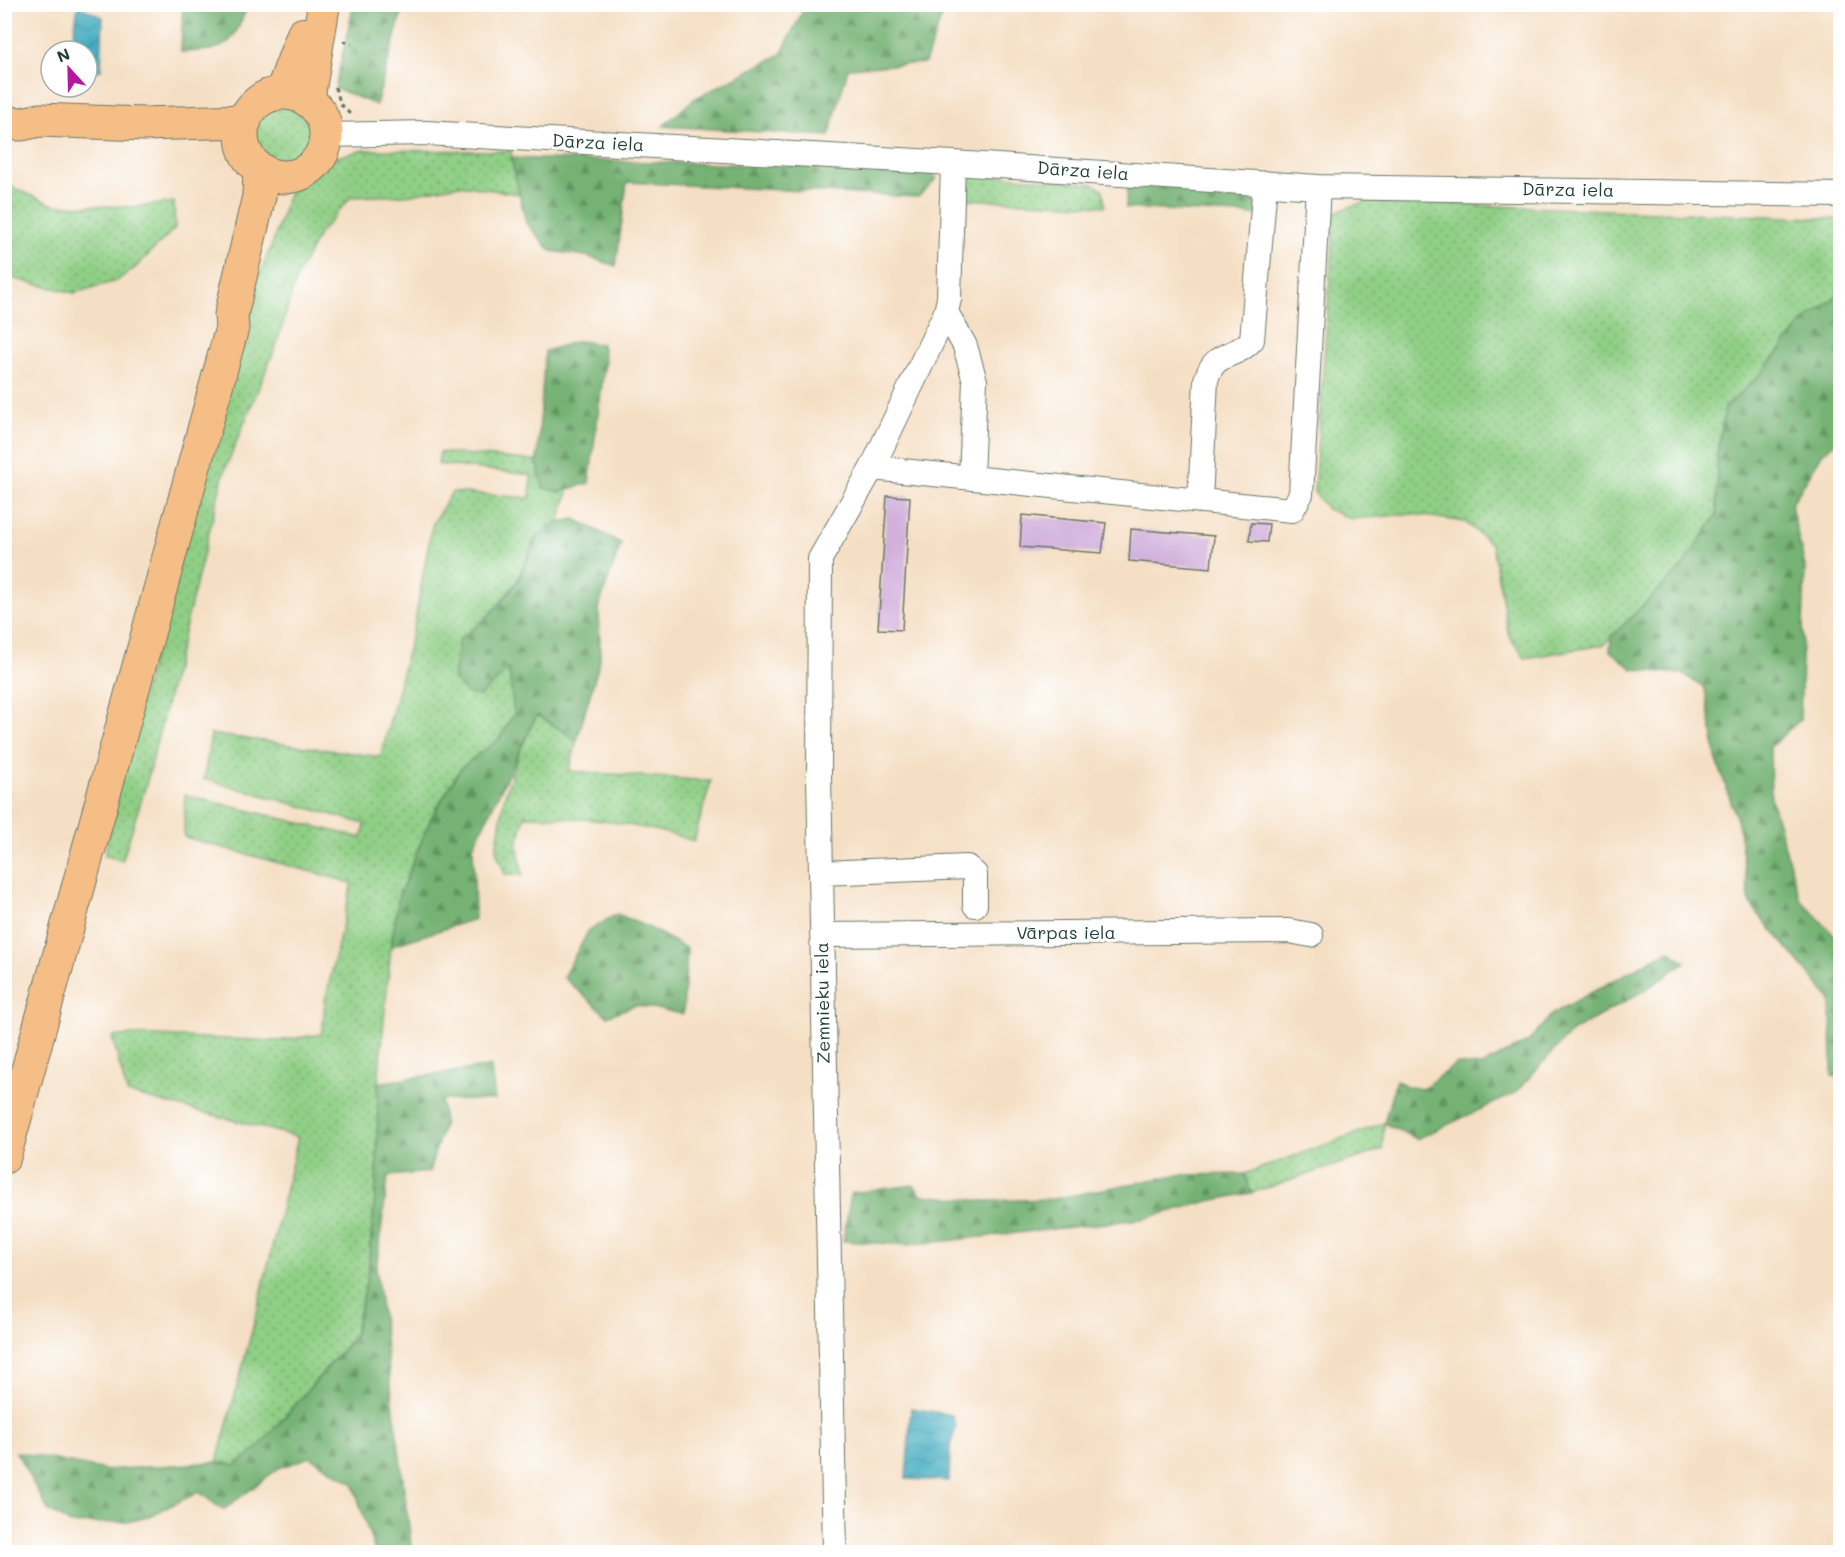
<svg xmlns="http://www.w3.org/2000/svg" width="1845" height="1557" viewBox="0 0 1845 1557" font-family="Mali,sans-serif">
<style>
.grass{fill:url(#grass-dots);stroke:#58865d;stroke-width:1.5}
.forest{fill:url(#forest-firs);stroke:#4a7854;stroke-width:1.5}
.water{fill:url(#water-waves);stroke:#30747a;stroke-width:1.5}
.building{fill:#d2b0dc}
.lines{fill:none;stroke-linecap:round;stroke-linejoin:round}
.minor-casing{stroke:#6a7666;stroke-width:26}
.major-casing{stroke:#6a7666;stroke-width:34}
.highway-casing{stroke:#6a7666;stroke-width:35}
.path{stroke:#6a7666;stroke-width:3;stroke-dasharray:4.5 4.5;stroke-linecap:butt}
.minor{stroke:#fff;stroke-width:24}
.major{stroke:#f6be87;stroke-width:32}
.highway{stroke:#f6be87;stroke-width:33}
.labels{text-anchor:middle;stroke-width:6;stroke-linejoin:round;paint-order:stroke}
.street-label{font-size:18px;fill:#1f3d34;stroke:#fff}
</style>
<defs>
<pattern id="grass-dots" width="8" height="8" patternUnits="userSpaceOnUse" patternTransform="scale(1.5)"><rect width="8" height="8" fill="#90cf86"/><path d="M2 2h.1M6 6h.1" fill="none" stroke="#75a96e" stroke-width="1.8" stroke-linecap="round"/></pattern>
<pattern id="forest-firs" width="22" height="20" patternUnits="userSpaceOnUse" patternTransform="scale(1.5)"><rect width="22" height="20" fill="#74b273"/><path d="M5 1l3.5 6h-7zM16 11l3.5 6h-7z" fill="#5f925f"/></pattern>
<pattern id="water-waves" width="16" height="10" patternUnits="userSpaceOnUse" patternTransform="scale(1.5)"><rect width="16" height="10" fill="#41acc0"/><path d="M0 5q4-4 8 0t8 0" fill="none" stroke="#368d9d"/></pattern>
</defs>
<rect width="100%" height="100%" fill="#fff"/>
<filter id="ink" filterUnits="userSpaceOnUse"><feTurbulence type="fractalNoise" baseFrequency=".0167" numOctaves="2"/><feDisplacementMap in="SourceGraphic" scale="12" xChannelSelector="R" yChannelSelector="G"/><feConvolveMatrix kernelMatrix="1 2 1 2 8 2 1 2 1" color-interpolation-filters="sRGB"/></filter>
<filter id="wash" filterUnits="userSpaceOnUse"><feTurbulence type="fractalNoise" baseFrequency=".008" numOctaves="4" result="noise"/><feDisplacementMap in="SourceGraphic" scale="24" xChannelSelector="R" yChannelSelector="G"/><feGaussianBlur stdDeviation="1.35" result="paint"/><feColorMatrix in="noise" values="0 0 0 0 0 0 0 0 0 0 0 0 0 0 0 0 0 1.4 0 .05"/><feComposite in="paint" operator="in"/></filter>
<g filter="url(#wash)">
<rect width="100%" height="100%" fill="#f5dfc4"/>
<path class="grass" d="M255 135a29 29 0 1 1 58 0a29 29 0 1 1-58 0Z
M363,150L511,151L519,194L460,185L406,195L351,197L319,234L297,276L276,346L224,472L146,785L122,861L105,855L112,808L251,295L273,242L289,193L337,157Z
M960,172L1094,184L1103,190L1105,206L961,199Z
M4,184L54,205L137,207L174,202L175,228L135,268L116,281L74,293L15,279L5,261Z
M1367,201L1840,219V270L1837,296L1803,322L1764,371L1725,408L1717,455V515L1683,566L1603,645L1525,658L1509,636L1492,545L1465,522L1412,514L1351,519L1327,509L1314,492L1335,212Z
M440,452L537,461L543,488L560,492L569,489L559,522L535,538L516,583L487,619L459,640L509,668L514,714L499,739L461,768L431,818L399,896L391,946L378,1083L377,1177L367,1280L353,1337L256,1450L236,1465L217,1462L257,1312L298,1137L127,1093L112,1037L132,1035L277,1041L322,1034L325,1001L352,883L184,837L185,795L362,838L365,824L204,779L211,734L381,757L415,621L432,525L452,492L530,498L531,475L438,464Z
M537,714L577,740L569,771L711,781L694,841C637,823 585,817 525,816L517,845L523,875L505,874L496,851L504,799L518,755Z
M1384,1123L1382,1150L1251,1193L1245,1174Z"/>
<path class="forest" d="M354,4L404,5L376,105L335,88Z
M183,5V4L248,5C230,49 228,50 181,52Z
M806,5H946L925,63L848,68L829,136L663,126L694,99L781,54Z
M511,158L926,170L937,178L918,197L627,182L616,266L586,256L551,251L526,223Z
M1139,182L1260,192L1257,215L1126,208L1127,187Z
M1840,270V438L1823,453L1791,505L1805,567L1800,720L1770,747L1771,799L1800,899L1840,941V1078L1832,1076L1831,1000L1750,904L1738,823L1716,757L1705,689L1683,674L1633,669L1610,651L1611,637L1683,566L1717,515V455L1725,408L1764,371L1803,322L1837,296Z
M578,341L602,344L605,361L589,483L560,492L543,488L537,461L545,351Z
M575,519L621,543L599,606L600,660L577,740L537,715L473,847L475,919L391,946L399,896L431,818L461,768L499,739L514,714L509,669L480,696L468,694L453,678L459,640C481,624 499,607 515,585C537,553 524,526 575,519Z
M617,914L650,928L687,949L683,1014L636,1005L607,1016L563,977L589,930Z
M1669,950L1685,962L1648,988L1571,1032L1514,1094L1417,1139L1384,1123L1396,1080L1406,1086L1422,1089L1456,1064L1481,1066L1529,1041L1552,1014Z
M491,1066L495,1100H441L444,1123L429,1172L388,1176L376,1270L411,1543L414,1552H375L353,1483L310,1457L279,1468L223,1510L199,1492L147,1517L127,1522L71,1524L48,1510L16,1452L106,1470L217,1462L236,1465L256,1450L354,1337L367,1280L377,1177L378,1083Z
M1245,1174L1251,1193L1209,1201L1142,1219L910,1245L843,1241L851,1193L914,1185L921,1195L986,1201L1053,1199L1176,1175Z"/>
<path class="water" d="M78,6L103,17L101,70L87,73V51H71Z
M911,1408L952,1415L956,1427L950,1447L949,1481L906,1479Z"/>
<g id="blocks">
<path class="building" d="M887,496L910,497L902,630L878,629Z
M1022,515L1106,523L1102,553L1020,547Z
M1251,523L1269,524L1267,542L1249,541Z
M1131,529L1214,536L1211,568L1129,561Z"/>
</g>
</g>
<g filter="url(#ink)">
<use href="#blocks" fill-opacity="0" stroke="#6a7666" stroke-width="1.5"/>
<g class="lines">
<g class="minor-casing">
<path id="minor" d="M326,135L426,133L953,163L1318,187L1840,195
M946,312L965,346L975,381L971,478
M872,468L1292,510L1301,494L1318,187
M1200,501L1206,380C1215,349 1234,360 1252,340L1265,183
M821,873L967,867L975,874V905
M822,935L1289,931L1311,935
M835,1552L819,776L820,559L872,468L946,312L949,299L953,163"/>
</g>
<g class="major-casing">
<path id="major" d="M281,93L303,34
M308,101L324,4"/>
</g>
<g class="highway-casing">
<path id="highway" d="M242 135a42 42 0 1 1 84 0a42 42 0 1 1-84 0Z
M4,123L22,124L40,120L143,124L245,121
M4,1157L232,328L231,315L259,196L260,169"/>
</g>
<path class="path" d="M343,41L352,44
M335,87L341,105L351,115"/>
<use href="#minor" class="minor"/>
<use href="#major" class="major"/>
<use href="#highway" class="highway"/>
</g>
</g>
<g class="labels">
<g class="street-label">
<text transform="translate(598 143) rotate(3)" y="6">Dārza iela</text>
<text transform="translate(1083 171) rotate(4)" y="6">Dārza iela</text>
<text transform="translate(1568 190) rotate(1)" y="6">Dārza iela</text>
<text x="1066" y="939">Vārpas iela</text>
<text transform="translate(823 1003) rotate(-91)" y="6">Zemnieku iela</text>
</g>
</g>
<rect width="1845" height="1557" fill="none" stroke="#fff" stroke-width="24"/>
<g transform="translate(69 69) rotate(338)"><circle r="28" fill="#ffffff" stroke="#a5b1ae" stroke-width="1.5"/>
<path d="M0-4.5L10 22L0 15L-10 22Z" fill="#b5179e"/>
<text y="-9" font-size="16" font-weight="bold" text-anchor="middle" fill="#1f3d34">N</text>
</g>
</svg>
